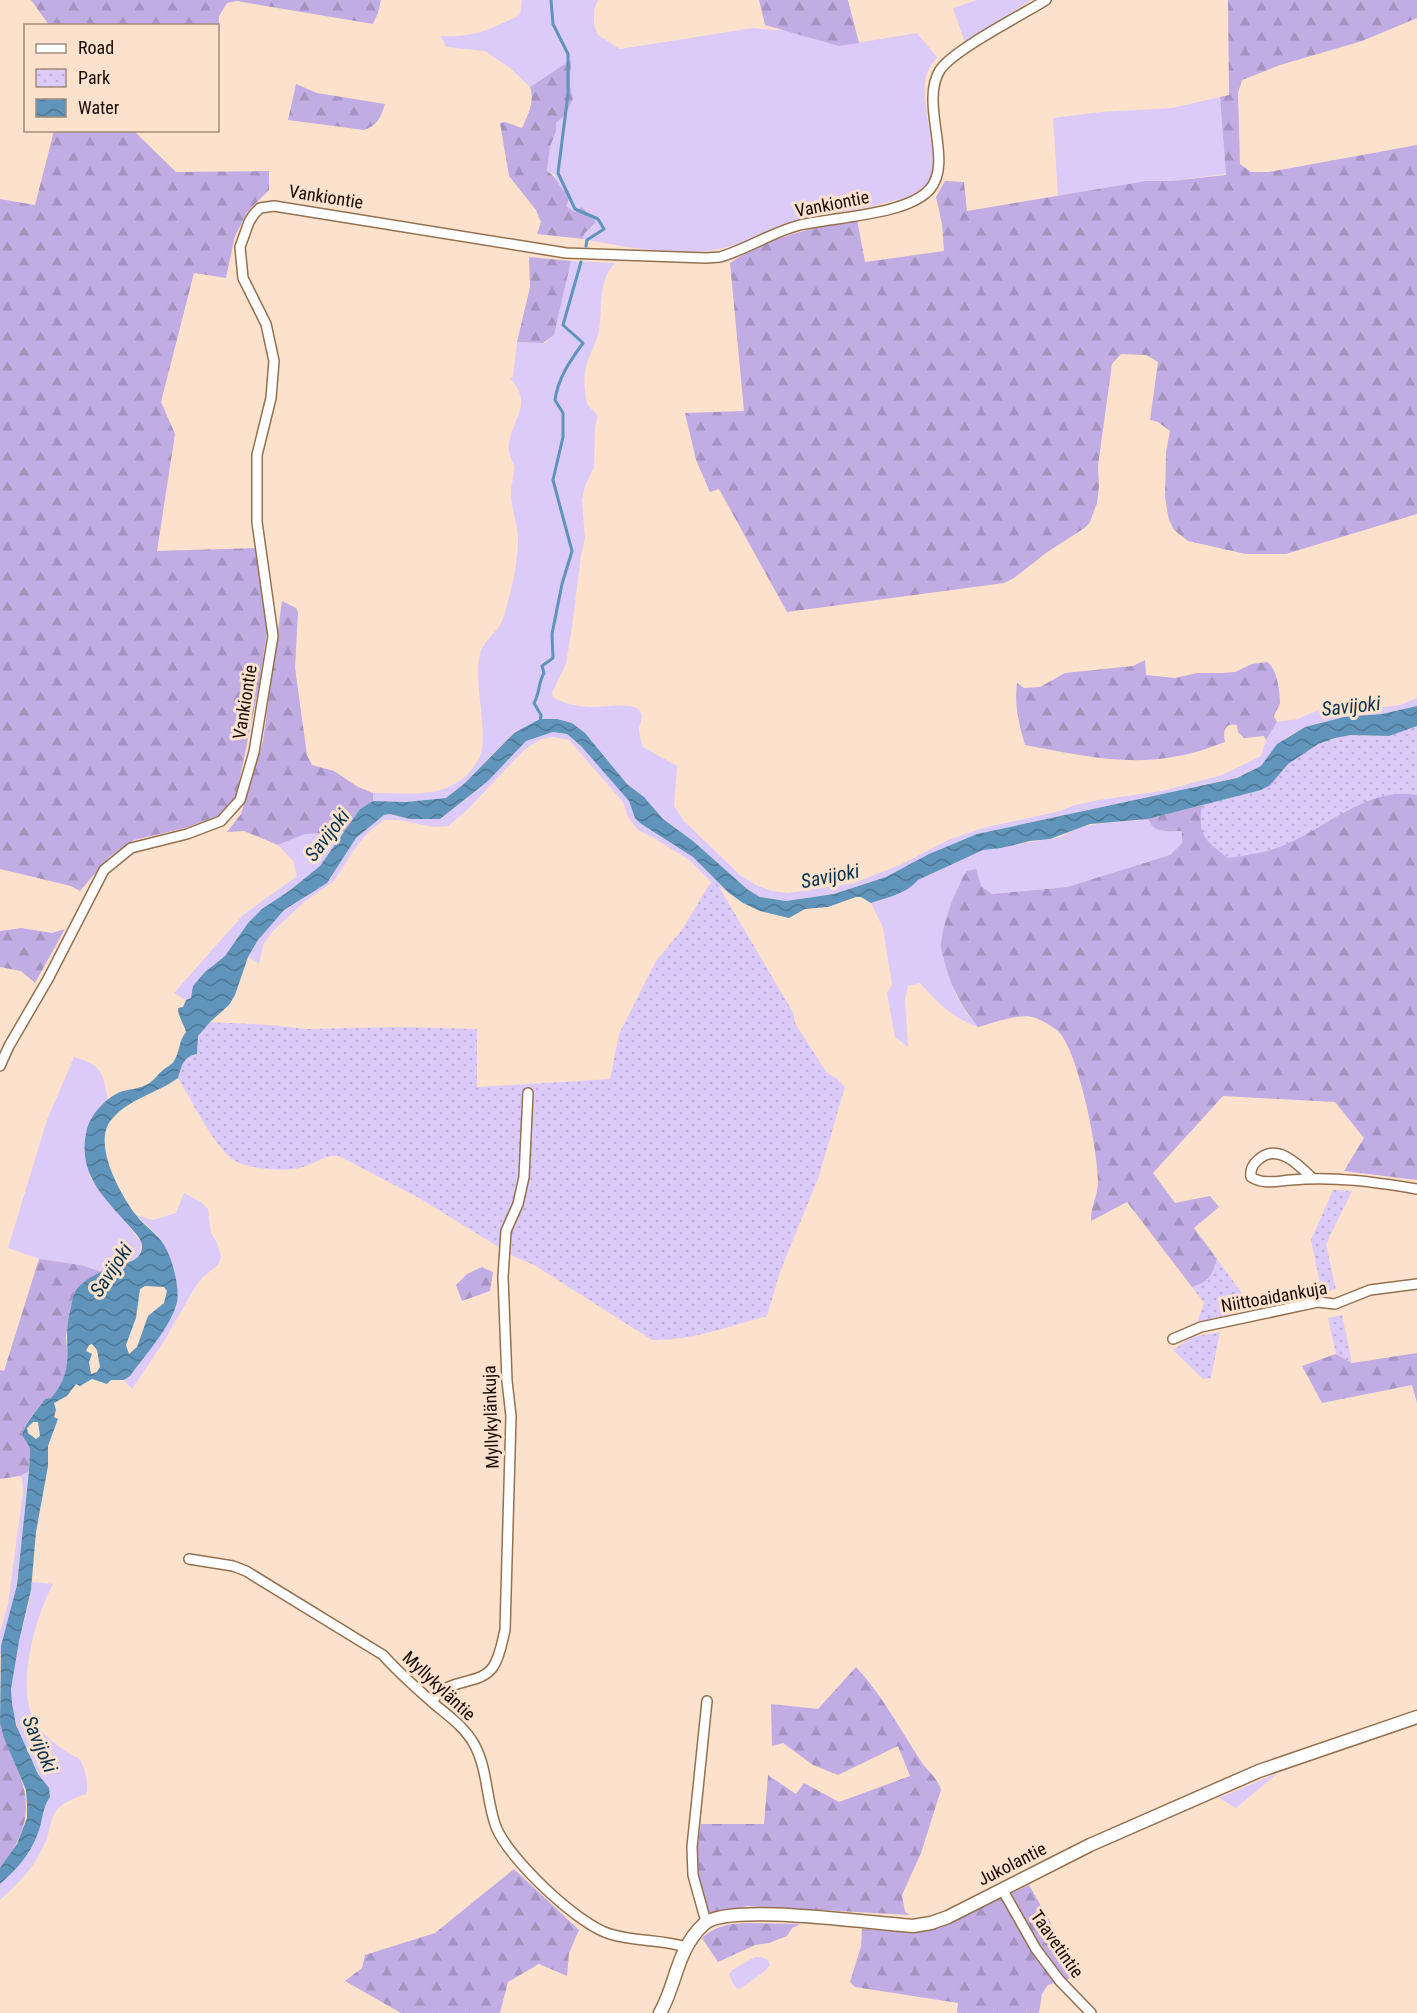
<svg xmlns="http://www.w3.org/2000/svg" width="1417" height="2013" viewBox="0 0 1417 2013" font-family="'Roboto Condensed',sans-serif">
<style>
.grass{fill:#dccbf9}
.forest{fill:url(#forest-firs)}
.park{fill:url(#park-dots)}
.water{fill:url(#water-waves);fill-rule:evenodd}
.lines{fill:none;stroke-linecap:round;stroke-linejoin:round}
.stream{stroke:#6094bb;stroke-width:3}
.street-casing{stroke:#95704f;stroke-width:12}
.secondary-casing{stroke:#95704f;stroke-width:15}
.street{stroke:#fff;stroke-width:9}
.secondary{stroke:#fff;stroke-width:12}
.labels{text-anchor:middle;stroke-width:6;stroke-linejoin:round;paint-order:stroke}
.street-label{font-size:18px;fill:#180a01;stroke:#fce2cd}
.water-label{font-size:20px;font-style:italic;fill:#08334f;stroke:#fce2cd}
</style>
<defs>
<pattern id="forest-firs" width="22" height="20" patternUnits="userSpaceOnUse" patternTransform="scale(1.5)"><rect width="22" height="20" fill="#c1ace3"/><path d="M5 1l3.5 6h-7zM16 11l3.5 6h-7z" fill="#a593c1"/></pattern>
<pattern id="park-dots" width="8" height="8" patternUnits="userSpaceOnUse" patternTransform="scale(1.5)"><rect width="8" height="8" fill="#dccbf9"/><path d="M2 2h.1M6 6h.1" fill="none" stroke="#bcadd4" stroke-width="1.8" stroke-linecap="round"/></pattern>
<pattern id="water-waves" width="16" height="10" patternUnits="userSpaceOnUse" patternTransform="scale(1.5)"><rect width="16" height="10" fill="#6094bb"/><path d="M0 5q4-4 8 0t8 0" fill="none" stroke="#4e7796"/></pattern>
</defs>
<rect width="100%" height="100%" fill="#fce2cd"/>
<path class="grass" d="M522,0H598L594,10V25L598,35L620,49L753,28L790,31L839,46L917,33L937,57C933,63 928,69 926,77C919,106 943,163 928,184C919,197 899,199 884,203C860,210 836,212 812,218C773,227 737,251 695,252C657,253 620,246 583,239L584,234L596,222L565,206L555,175L547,171L550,147L556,131V123L566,114L573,99L570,85L571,61L530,87L510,68L485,51L446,47L441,36C474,38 491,29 520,15Z
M977,0H1031L965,43L953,8Z
M1220,97L1226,174L1171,181H1146L1058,196L1053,118L1101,112L1172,108Z
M571,261L615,263C597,282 603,308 599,331C596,344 589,354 586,367C583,378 585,393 587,404L598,416L595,426L594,467L585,486L582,500L585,538L581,555L572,627L566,664L552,693L553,697C564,704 576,706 589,707C601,708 633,701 640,711C644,717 640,722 639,729C639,735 642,742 643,747L677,766L674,806L684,821L740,875L756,885L772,891L788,893L854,883L902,864L948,840L983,828L1060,811L1075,805L1099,800L1162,791L1222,775L1261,756L1266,740L1277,722L1298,719L1323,708L1339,704L1377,708L1400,705L1417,698V706L1382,714L1344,717L1305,727L1285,738L1261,766L1237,778L977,834L929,854L886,877L834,894L786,901L760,897L747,889L693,841L663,819L644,797L627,784L585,733L572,723L514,732L465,783L446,798L406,802L373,801V793C413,793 452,801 477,762C492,738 472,685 480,654C484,639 500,631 504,616C511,591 518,565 518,539C518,523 510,507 511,490C512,482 514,476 514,467C513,461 509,456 509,450C508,420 536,407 510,378L513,377L517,342L545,343L554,335Z
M553,732L567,734L581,746L629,801L635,818L693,857L729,893L711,882L689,860L654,838L638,830L628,817L623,802L569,740L554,737L541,739L525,749L466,811L448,826L434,827L399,820H384L372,829L358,844L334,881L303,903L272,932L263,945L259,964L248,957L258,940L284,910L327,883L356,838L384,815L390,814L410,819H440L488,781L526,741Z
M1148,819L1150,824L1182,831V843L1171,855L1067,887L992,894L981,886L959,883L948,915L941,947L955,993L966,1013L978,1027C951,1017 939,1004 920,983L908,986L905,999L908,1047L895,1037L887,993L892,985L883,928L871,903C889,897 906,894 918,880L983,850L1061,837C1088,819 1117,824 1148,819Z
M344,832L320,866L289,891L262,909L248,923L225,956L205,972L191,998L186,1000L174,993L243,915L297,876L293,861L278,845L305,834Z
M74,1057C103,1065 103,1074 108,1100L91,1118L84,1153L90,1178L141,1242L140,1254L132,1262L102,1272L81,1265L39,1259L8,1248L47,1120Z
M184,1193L201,1202L208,1209L211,1233L217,1243L221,1257L218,1265L202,1278L192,1292L166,1338L132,1389L124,1380L130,1376L172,1316L158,1236L136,1215L153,1220L176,1213Z
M29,1471L17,1585L0,1656V1632L8,1604L23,1492L22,1479L20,1476Z
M32,1582L53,1584C35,1617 13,1694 38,1727C46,1737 60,1748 70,1754C73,1756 77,1756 79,1759C85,1765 89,1786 86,1794C38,1810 60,1823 38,1857C28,1874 14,1887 0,1900V1884C17,1869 30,1855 38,1833C43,1821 42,1808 50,1797C48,1786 43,1782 38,1772C27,1752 14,1726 12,1702C7,1662 28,1622 32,1582Z
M1278,1773L1236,1808L1219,1798Z
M755,1957H762L768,1960L770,1965L766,1970L740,1989L735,1987L729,1975L732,1970Z"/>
<path class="forest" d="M31,0H381L378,13L373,24L237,1L227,3L219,16L218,32V26L49,25Z
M759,0H848L859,43L839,46L765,25Z
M1228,0H1417V18L1362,41L1280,65L1242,80L1238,93L1240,164L1251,172H1268L1417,145V514L1286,554H1246L1188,541L1174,530L1169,520L1165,498L1166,452L1170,431L1158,422L1150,420L1158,362L1146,355L1121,354L1112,364L1098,466L1099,486L1097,503L1090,522L1086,527L1046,553L1014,578L1004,583L787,612L719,489L710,492L696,460L685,413L744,411L730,263C769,237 812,228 857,219L865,262L944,251L942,224L936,197L945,181L964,182L967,211L1146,181H1171L1226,175L1220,97L1229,95Z
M571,60L570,85L573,99L566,114L556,123V131L550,147L547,171C559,178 557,187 570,196L566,206L575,212L582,207L596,222L584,234L583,239L537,234L541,222L536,210L509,176L500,123L505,122L522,128C528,115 535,102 530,87Z
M296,84L317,93L385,104C381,117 377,126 364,130L288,120Z
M54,131H134L176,172L269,171V190L248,211L235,236L226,278L194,273L161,402L175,434L157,551L258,548L267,631L259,686L236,797L218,816L185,828L134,840L109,857L80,891L71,886L0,869V199L35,205Z
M529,257L571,261L554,335L543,343L517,342L530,287Z
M282,601L296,608L298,612L295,668L307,755L312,765L334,771L358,787L373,793V801L360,809L344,832L305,834L278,845L244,831L227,832L241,814L263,741Z
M1145,660L1146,675L1175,678L1197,673H1222L1235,672L1252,664L1267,662C1277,668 1280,692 1280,703C1279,708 1275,711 1274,716L1277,722L1266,740L1264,736L1244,738L1238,732L1237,725C1224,722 1223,732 1225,742C1150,772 1101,759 1025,745C1019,724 1014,705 1017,683L1024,688L1040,687L1065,673L1133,666Z
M1417,726V1180L1344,1171L1364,1138L1335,1102L1223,1096L1153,1173L1175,1203L1210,1196L1219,1207L1194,1228L1217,1259C1213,1275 1208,1283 1192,1287L1127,1202L1091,1221C1090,1208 1098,1196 1098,1181C1098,1151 1079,1054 1059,1032C1054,1027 1043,1021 1036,1018C1019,1012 994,1023 978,1027C961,1007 951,986 944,960C943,956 941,951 941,947C941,928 956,886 967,871L976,869L981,886L992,894L1067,887L1170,855L1182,843V831C1169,831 1154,834 1148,819L1261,790L1270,785L1288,764L1310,748L1318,744L1335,738L1389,736Z
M21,928L52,933L65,929L35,983L21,971L0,967V931Z
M39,1259L81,1265L102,1272L83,1283L66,1335L68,1365L62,1386L51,1399H45C37,1411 24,1422 22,1435L30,1448L29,1471L20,1476L0,1479V1370L4,1371Z
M482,1267L493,1272L490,1291L462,1301L456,1285L467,1274Z
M1417,1353V1403L1412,1385L1322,1403L1302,1366L1336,1354L1352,1363Z
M856,1667C882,1695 900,1729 920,1760C927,1771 938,1778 941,1790L921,1853L902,1895L905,1912L910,1915L747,1906L707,1915C698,1877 694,1863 701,1824H764L768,1775L796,1794L804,1783L839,1802L910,1776L898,1746L838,1775L813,1765L783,1743L772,1746L771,1704L818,1709Z
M0,1723C10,1763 37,1790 21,1833C16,1845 9,1858 0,1868Z
M514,1869L579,1930L569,1953L567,1976L539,1964L508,1982L500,2013H401L345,1981L362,1968L365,1955L435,1933Z
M1029,1885L1077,1969L1060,1989L1053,1983L1047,1986L1042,1994L1039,2013H957L958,2003L855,1987L850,1982L861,1946L862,1929L914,1932L939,1928Z
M745,1923L800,1924L792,1928L787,1936L769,1943L755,1945L718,1962L702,1938C716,1926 727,1924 745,1923Z"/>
<path class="park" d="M1417,726V795C1367,786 1326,829 1282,846C1266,853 1246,855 1228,858C1206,840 1197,837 1202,805L1261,790L1270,786L1288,764L1318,744L1335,738L1351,735L1389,736Z
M711,882L718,885L794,1014L795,1023L827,1073L836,1078L845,1087L819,1176L780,1272L767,1316C730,1326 691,1341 652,1340L534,1265L515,1257L419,1198L339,1156C324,1154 311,1167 295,1169C279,1171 246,1169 232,1159C212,1143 192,1101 178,1078C182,1065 183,1057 197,1054L198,1036L209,1022L270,1025L306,1029L398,1027L477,1029V1087L610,1079L619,1034L656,961L681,931Z
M1333,1190L1352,1191L1326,1244L1336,1289L1322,1293L1311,1240Z
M1217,1259L1253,1308L1197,1323L1204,1303L1192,1287C1208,1283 1213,1275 1217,1259Z
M1342,1315L1352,1363L1336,1354L1328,1318Z
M1220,1332L1211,1378L1203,1379L1173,1350L1192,1337Z"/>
<path class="water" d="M1417,706V726L1389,736L1351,735L1335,738L1318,744L1288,764L1270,785L1261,790L1148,819L1090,824L1050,839L1030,841L1001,848L983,850L918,880C906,894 889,897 871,903L861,897H856L828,907L805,909L789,918L760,911L743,903L729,893L693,857L640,823L635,818L629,801L581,746L567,734L553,732L526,741L488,781L440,819H410L390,814L384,815L356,838L327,883L284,910L258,940L248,957L235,995L229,1005L210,1022L198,1036L197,1054C183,1057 182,1065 178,1078C156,1094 130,1098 112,1119C91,1142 120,1194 136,1215C144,1226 157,1233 164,1245C172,1257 180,1288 177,1302C171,1327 145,1355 130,1376L124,1380H111L107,1384L92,1379L80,1386L76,1384L67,1396L54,1403L56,1410L54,1417L58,1419L48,1446V1466L36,1532L31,1590L19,1641L11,1689L12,1703L16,1725L38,1774L49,1788L50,1797C42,1808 43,1821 38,1833C30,1855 17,1869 0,1884V1868L17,1844L27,1818V1805L26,1790L4,1738L0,1723L1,1646L17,1585L29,1471L30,1448L22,1435C25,1422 37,1411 45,1399L51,1398C79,1366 60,1345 71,1308C72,1302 73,1295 76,1290C83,1280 103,1270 115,1266C125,1263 141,1262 142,1247C142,1239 135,1233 131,1228C104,1197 76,1174 87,1129C91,1114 106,1098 120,1092C128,1089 139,1089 146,1085C153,1082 158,1074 163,1070C166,1067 172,1065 174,1061C180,1052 178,1042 186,1032C184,1024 178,1017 178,1008L183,1007L186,1000L191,998L193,986L205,972L225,956L248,923L262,909L289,891L320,866L360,809L373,801L406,802L446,798L465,783L514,733L540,719H557L572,723L585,733L627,784L644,797L663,819L693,841L747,889L760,897L786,901L834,894L886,877L929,854L977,834L1237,778L1261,766L1277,744L1305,727L1344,717L1382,714ZM145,1286L164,1287L167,1291L164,1303L148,1316L137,1347L129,1354L126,1345L136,1318L140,1289ZM92,1344L97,1350L100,1367L97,1372L91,1374L89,1362L92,1354L86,1351L89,1345ZM33,1422H38L40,1436L36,1439L28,1433L27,1428Z"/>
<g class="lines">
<path class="stream" d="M551,0L553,24L568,54V94L558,173L575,209L598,219L604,229L587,240L586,246
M540,723L541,715L534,703C540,693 538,683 544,673L542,666L553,658L552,634L562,584L572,551L553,480L563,437V413L555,400C558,378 570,361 583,343L563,325L581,262"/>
<g class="street-casing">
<path id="street" d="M0,1066L9,1046L48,979L104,870L131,848L187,834L221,821L240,800L254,752L273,636L257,522V455L271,398L274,361L266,324L243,278L240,247L249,222L254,214L260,208L274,206L566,253L706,258L720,257C748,249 772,232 800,225C834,217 908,215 930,189C954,161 919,104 940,70C953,50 1022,15 1046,0
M1312,1178C1299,1165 1277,1142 1258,1160C1252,1165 1250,1170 1251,1177C1264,1185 1277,1181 1291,1180C1334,1176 1375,1182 1417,1189
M1173,1339L1201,1327L1318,1302L1335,1304L1370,1290L1417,1284
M189,1559L233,1566L246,1571L383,1655C398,1672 415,1687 432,1702C447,1715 464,1726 474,1744C488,1769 486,1800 496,1827C509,1859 577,1924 610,1934C635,1942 660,1939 686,1947
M432,1702C447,1676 479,1687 493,1667C500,1657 502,1642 505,1630L511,1416L507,1381L503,1277L506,1231L518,1204L524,1177L528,1093
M1002,1889L1036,1949L1060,1981L1091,2013
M706,1922L693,1875L692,1847L707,1701"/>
</g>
<g class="secondary-casing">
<path id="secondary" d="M660,2013C677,1983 676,1950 704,1924C728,1902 876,1924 913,1926L931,1923L948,1917L1090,1845L1259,1771L1417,1717"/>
</g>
<use href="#street" class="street"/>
<use href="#secondary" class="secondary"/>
</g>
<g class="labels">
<g class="street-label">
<text transform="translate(326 197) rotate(9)" y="6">Vankiontie</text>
<text transform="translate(832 204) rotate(-11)" y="6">Vankiontie</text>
<text transform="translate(245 702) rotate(-81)" y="6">Vankiontie</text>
<text transform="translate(1274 1297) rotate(-10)" y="6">Niittoaidankuja</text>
<text transform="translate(491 1417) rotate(-92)" y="6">Myllykylänkuja</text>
<text transform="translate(439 1686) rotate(43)" y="6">Myllykyläntie</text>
<text transform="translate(1012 1864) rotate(-27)" y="6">Jukolantie</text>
<text transform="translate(1057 1944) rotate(55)" y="6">Taavetintie</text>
</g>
<g class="water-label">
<text transform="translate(1351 706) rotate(-6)" y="7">Savijoki</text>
<text transform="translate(327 835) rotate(-52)" y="7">Savijoki</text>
<text transform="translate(830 876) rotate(-11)" y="7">Savijoki</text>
<text transform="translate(111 1270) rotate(-56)" y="7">Savijoki</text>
<text transform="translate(40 1744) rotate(67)" y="7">Savijoki</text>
</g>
</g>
<rect x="24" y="24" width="195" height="108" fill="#fce2cd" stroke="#a18c7b" stroke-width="1.5"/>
<rect x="36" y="44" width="30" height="9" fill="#ffffff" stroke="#a18c7b" stroke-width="1.5"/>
<text x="78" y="54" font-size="18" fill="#180a01">Road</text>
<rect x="36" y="69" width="30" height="18" fill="url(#park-dots)" stroke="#a18c7b" stroke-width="1.5"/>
<text x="78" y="84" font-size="18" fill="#180a01">Park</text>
<rect x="36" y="99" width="30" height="18" fill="url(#water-waves)" stroke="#a18c7b" stroke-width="1.5"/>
<text x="78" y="114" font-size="18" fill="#180a01">Water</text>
</svg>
